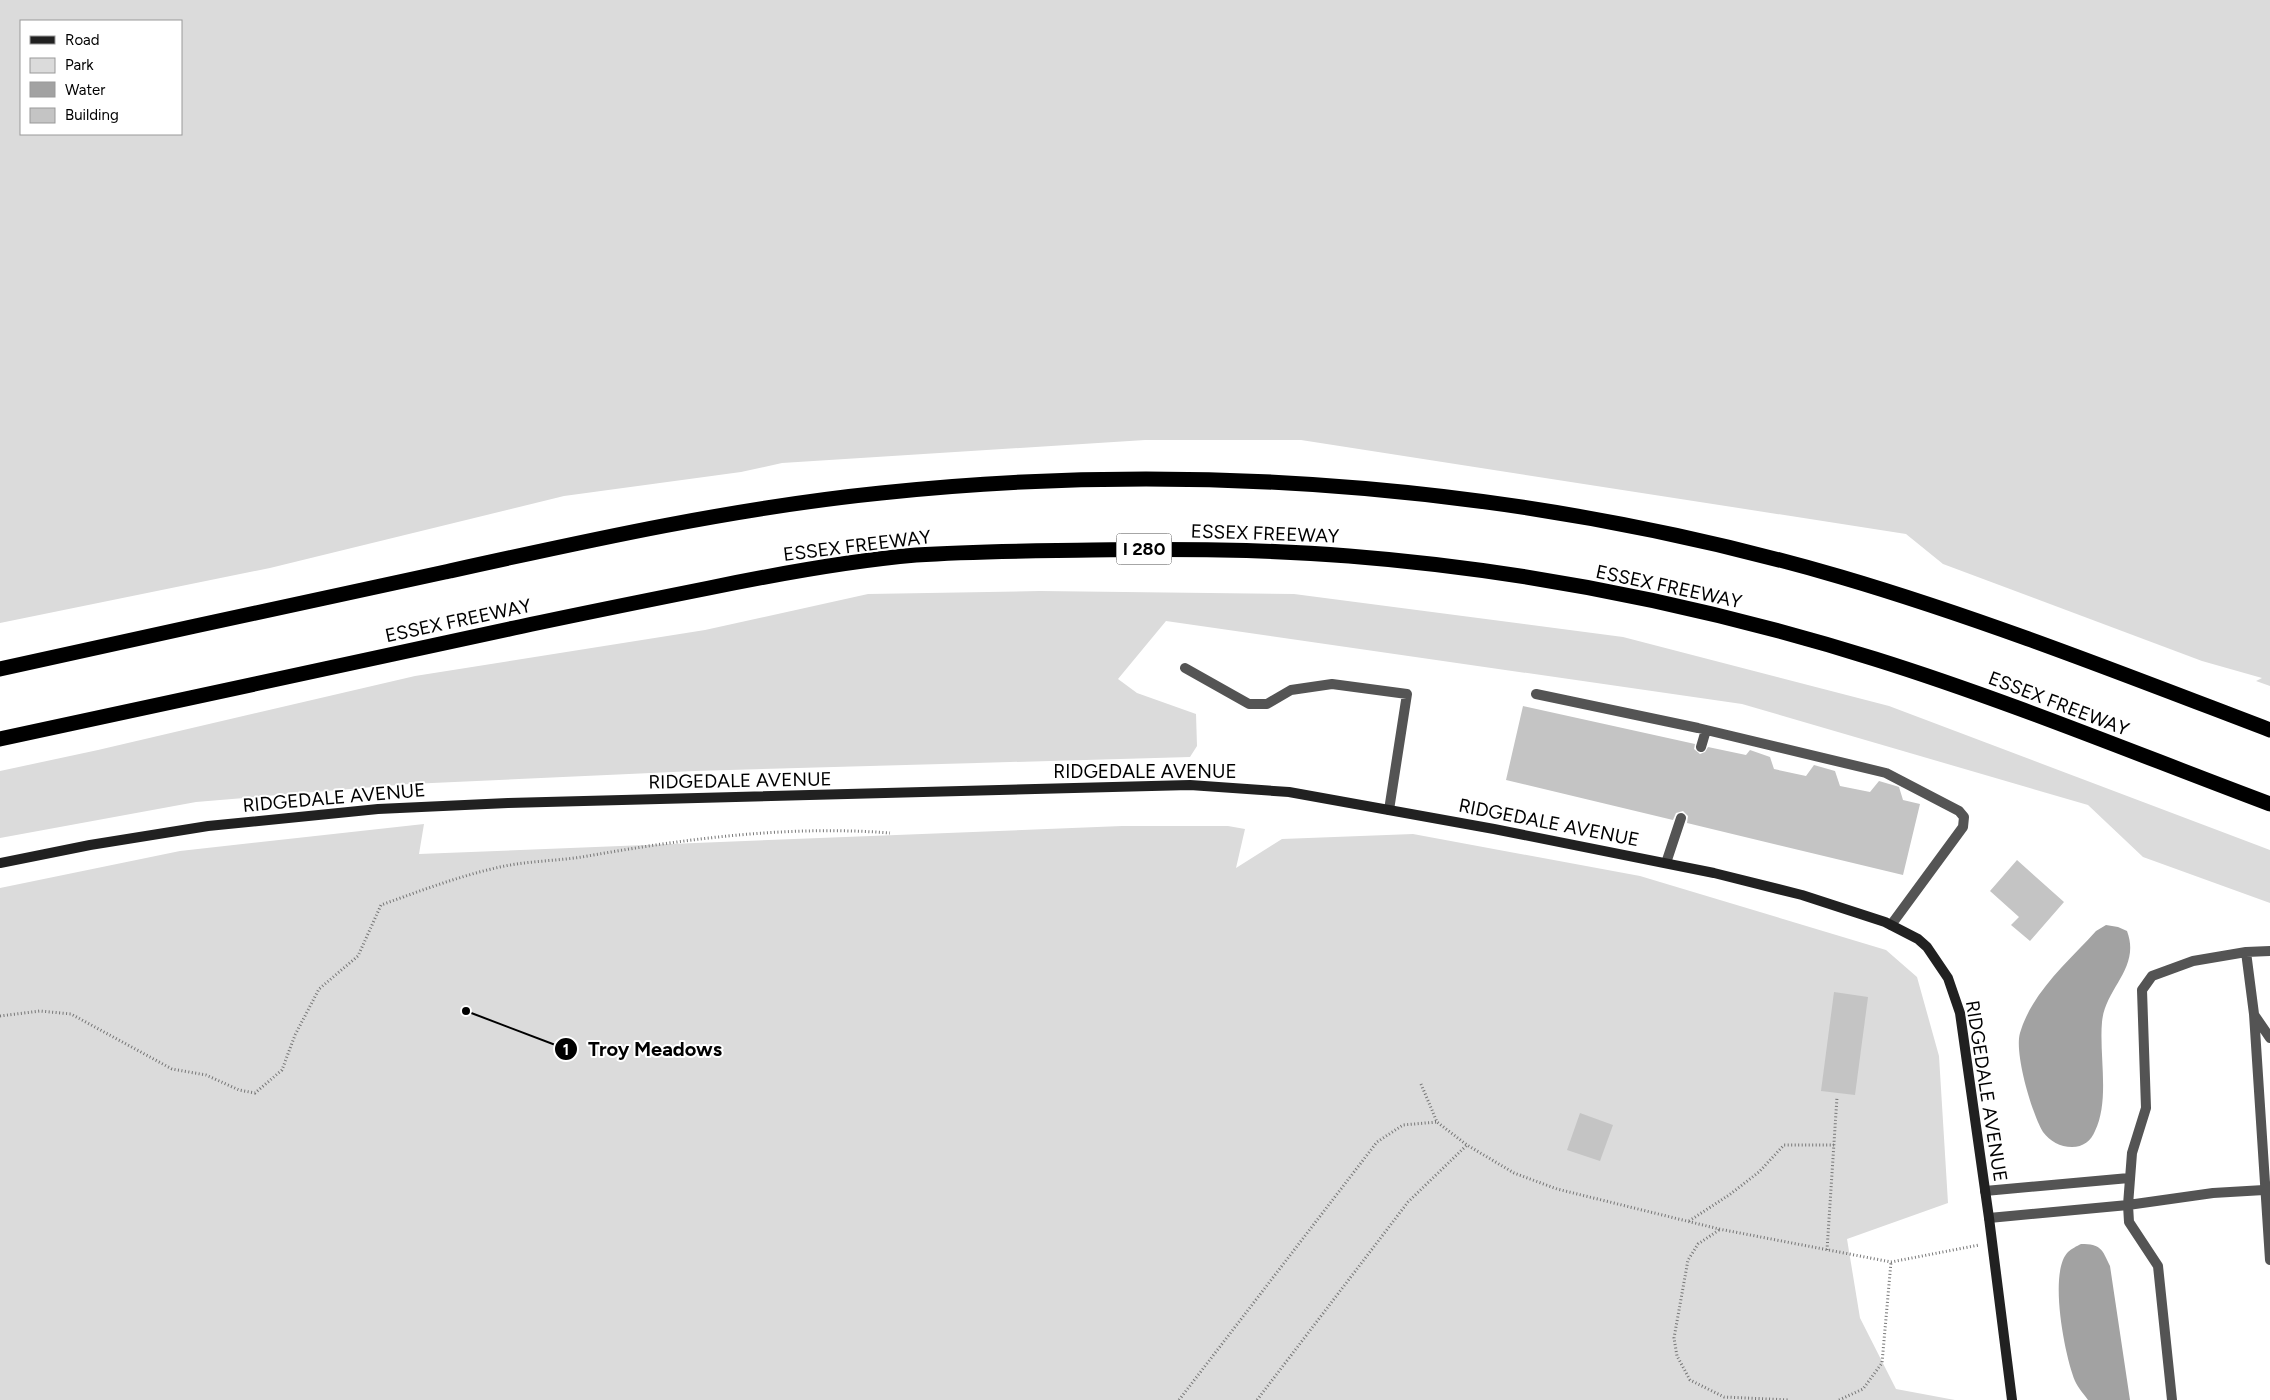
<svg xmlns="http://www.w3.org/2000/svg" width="2270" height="1400" viewBox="0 0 2270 1400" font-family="Figtree,sans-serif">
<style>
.green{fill:#dbdbdb;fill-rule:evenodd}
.water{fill:#a2a2a2}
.building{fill:#c4c4c4}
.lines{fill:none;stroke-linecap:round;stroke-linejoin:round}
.path{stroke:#767676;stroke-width:3;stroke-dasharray:1 2.5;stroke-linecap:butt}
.service{stroke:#545454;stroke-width:10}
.secondary{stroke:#212121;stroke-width:10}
.motorway{stroke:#000;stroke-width:15}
.labels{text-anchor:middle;stroke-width:4;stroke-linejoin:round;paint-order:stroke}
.shield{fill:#fff;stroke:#4c4c4c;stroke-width:1}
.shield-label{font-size:18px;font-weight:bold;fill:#000}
.street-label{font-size:19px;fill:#000;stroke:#fff}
.leader{fill:none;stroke:#000;stroke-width:2}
.callout-dot{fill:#000;stroke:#fff;stroke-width:2}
.mark-label{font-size:15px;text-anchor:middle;font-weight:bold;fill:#fff}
.callout-label{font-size:20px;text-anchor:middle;font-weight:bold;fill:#000;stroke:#fff;stroke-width:4;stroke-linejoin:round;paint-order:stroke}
</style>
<rect width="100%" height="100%" fill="#fff"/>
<path class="green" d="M0,0H2270V686L2256,681L2262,678L2202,661L1943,564L1906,534L1301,440H1145L782,463L741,472L564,496L270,568L0,623ZM21,21H181V134H21Z
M1040,591L1294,594L1623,637L1889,706L2270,850V903L2143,857L2088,805L1742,704L1166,621L1118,679L1137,693L1196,714L1197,746L1190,757L695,771L410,784L196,802L0,838V771L98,750L415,676L705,630L868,594Z
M424,824L419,854L1122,826H1228L1245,829L1236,868L1282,839L1413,834L1640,876L1886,950L1917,977L1939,1056L1948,1203L1847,1239L1860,1318L1896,1389L1955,1400H0V888L180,851Z"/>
<path class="water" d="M2106,925L2118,927L2127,931C2141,968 2105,988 2102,1022C2099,1056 2110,1100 2095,1131C2091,1141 2083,1147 2072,1147C2060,1147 2050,1141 2043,1132C2032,1114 2014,1053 2020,1033C2032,992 2068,962 2096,931Z
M2081,1244C2101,1244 2102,1249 2110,1266L2130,1400H2088C2084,1394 2078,1388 2075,1381C2065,1357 2048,1272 2068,1252C2071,1249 2077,1246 2081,1244Z"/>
<path class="building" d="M1523,706L1695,744L1694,749L1700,754L1705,752L1708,747L1746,755L1750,750L1770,757L1774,769L1806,776L1814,765L1835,771L1840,786L1870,792L1879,781L1896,786L1899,787L1903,800L1920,804L1903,875L1687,823L1688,816L1683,811L1676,813L1673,820L1506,780Z
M2017,860L2064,902L2030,941L2011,925L2019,917L1990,891Z
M1834,992L1868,997L1855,1095L1821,1091Z
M1580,1113L1613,1125L1600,1161L1567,1150Z"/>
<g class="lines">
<path class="path" d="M0,1016L40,1011L71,1014L172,1069L206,1075L239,1090L255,1093L282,1070L295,1035L319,989L358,956L381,905C420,891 459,876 500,867C527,861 555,861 582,857C684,839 787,825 890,833
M1421,1084L1437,1122L1467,1145L1514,1173L1557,1189L1719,1229L1891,1262L1979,1245
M1689,1221L1729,1195L1759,1172L1784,1145H1834
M1719,1230L1698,1244L1688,1260L1674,1338L1677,1356L1690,1380L1724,1397L1790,1400
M1827,1250L1837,1097
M1179,1400L1377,1142L1403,1125L1437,1122
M1257,1400L1408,1202L1467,1145
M1839,1400L1863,1389L1882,1363L1891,1262"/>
<path class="service" d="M1185,668L1249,704H1267L1291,690L1332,684L1407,694L1389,810
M1536,694L1698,728L1886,773L1959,811L1964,817L1963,827L1891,925
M1701,747L1706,730
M1666,863L1681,818
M2246,952L2254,1014L2270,1260
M2255,1016L2270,1038
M1985,1191L2129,1178
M1989,1218L2128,1205L2213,1193L2264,1190L2268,1186
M2172,1400L2158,1266L2129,1222L2128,1205L2132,1153L2146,1108L2142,990L2152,976L2193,961L2246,952L2270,951"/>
<path class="secondary" d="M0,863L90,845L208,826L378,809L508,803L1190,785L1289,792L1494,829L1714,873L1802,895L1885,922L1918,939L1927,947L1948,978L1960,1013L1989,1218L2012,1400"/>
<path class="motorway" d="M0,669C148,636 297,604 445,572C590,540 734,508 881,493C1202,459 1531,487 1841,577C1987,620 2128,676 2270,730
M0,739C171,702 343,665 514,628C579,614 644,601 709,588C777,574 847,561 916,555C975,551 1033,551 1092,550C1177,549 1263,549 1349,556C1527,570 1705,606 1875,659C2009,701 2139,755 2270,804"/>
</g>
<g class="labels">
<rect class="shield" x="1116.5" y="533.5" width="55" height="31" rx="4"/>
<g class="shield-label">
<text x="1144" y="555">I 280</text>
</g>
<g class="street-label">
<text transform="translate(1265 533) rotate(2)" y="7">ESSEX FREEWAY</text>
<text transform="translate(857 545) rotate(-7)" y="7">ESSEX FREEWAY</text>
<text transform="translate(1669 586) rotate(12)" y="7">ESSEX FREEWAY</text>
<text transform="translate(458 620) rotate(-12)" y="7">ESSEX FREEWAY</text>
<text transform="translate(2059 703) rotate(21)" y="7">ESSEX FREEWAY</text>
<text x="1145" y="778">RIDGEDALE AVENUE</text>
<text transform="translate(740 780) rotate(-1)" y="7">RIDGEDALE AVENUE</text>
<text transform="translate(334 797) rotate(-5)" y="7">RIDGEDALE AVENUE</text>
<text transform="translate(1549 822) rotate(11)" y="7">RIDGEDALE AVENUE</text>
<text transform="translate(1987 1091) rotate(81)" y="7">RIDGEDALE AVENUE</text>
</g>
</g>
<path class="leader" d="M466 1011L566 1049"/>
<g class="callout-dot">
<circle cx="466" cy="1011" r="5"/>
<circle cx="566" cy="1049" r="12"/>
</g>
<g class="mark-label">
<text x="566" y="1055">1</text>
</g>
<g class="callout-label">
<text x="655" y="1056">Troy Meadows</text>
</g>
<rect x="20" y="20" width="162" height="115" fill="#ffffff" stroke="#999999"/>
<rect x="30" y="36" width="25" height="8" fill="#212121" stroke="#999999"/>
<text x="65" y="45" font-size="15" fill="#000000">Road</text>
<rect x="30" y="58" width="25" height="15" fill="#dbdbdb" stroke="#999999"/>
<text x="65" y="70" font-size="15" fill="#000000">Park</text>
<rect x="30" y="82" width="25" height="15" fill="#a2a2a2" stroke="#999999"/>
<text x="65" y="95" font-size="15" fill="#000000">Water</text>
<rect x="30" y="108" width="25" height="15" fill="#c4c4c4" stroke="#999999"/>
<text x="65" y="120" font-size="15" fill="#000000">Building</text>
</svg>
